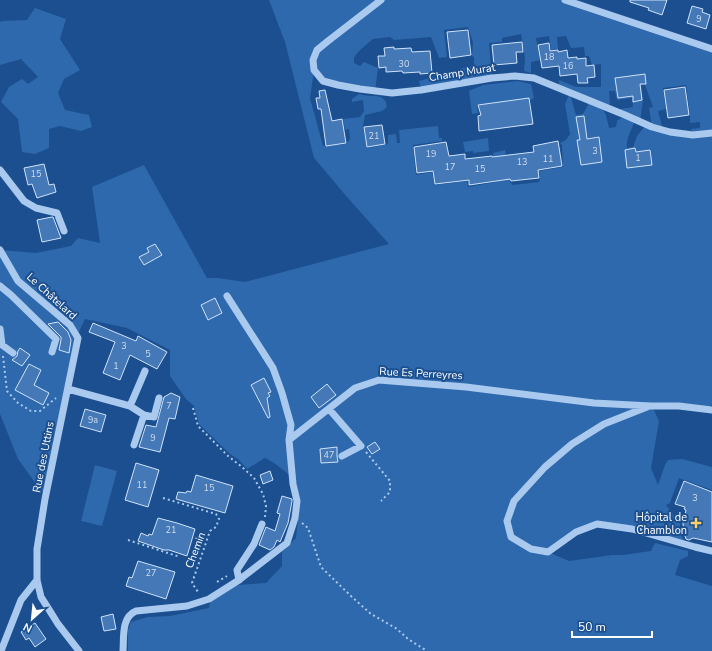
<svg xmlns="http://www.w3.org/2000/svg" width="712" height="651" viewBox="0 0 712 651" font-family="'Nunito Sans',sans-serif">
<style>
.green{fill:#2e69ad;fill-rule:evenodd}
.building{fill:#4478b7;stroke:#cfe3fa}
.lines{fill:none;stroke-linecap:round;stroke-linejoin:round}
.path{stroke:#a9c9ee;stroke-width:2;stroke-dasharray:2 3;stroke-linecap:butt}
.minor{stroke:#a9c9ee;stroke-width:7}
.poi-dot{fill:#ffd166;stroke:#1b4f8f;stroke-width:1.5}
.labels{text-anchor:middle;stroke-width:4;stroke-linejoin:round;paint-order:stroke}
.number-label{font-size:9px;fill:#d0dded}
.street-label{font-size:11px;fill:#fff;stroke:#1b4f8f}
.poi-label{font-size:11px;fill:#fff;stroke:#1b4f8f;text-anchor:end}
</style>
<rect width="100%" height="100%" fill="#1b4f8f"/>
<path class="green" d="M269,0H565L712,49V404L710,408L652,406L659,421L651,468L658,485L665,465L668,460L682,459L708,466L712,467V490L679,478L670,503L666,505L676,518L681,521C678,530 682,537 686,544L597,523L548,552L569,561L612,555H623L651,551L655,543L688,551V556L680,560L675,575L712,586V651H128V630L131,622L148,617L170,616L209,608L210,601L237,585L266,583L282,566V552L296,538L299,511L296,480L274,463L265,458L247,469L239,460L230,454L199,424L194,406L186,399L170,376V350L127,328L85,319L75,340L44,495L18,459L0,414V250L36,253L71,246L78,238L100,243L92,187L144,165L207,278H218L245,282L389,244L347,197L314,158L285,42ZM468,27L473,42L472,56L474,57V66L467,67L419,81L421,90L492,78L489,43L502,42V38L521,34L525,58L524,71L531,73V62L540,60L536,38L549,36L551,50L558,49L557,37L566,36L571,48L584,47L585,56H589L592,65L601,64V87H576L559,80V89L570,93L565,104L570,134L566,140L560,143L562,145L563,167L539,171L540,177L539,182L513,185L510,182L505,150L493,153L496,182L468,187L467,181L435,185L432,172L416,175L413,145L442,141V138H439L438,126L399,130L400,143H397L396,134L388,135V144L367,148L363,127L365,115L382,111L387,107C386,98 381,96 373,96C368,96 363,95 359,94L352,99V102L363,100L364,111L360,117L343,119L345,130L349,129L350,139L346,144L323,146L310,98L314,71L323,81L375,91L378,68L364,62L360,66L354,63V57L360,50L373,39L390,37L394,40L431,37L439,58L447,57L444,30ZM641,85H645L653,107L649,108L652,127L646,125L637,136L633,147L627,148C626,137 632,130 635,120L640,122L643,100ZM686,85L690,115V123L700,122V128L691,129L693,134L663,130L658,111L666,109L663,88ZM609,91H615L617,100L632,98L633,107L620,109L617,112L625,115L617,121L616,127L609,128L606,115L601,106L607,108L610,103ZM570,94L590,101L583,114L576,115Z
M35,8L66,19L60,39L80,70L64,79L58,93L65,110L89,115L92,127L81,131L60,126L49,129V148L35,154L22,152L18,119L1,102L9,87L22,79L28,84L38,77L21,59L0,65V22L2,21L27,20Z
M518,81L531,84L534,98L530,100L529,98L477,105L478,113L472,114L469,91L483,85Z
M488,138L489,151L473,153V151L465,152L463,142Z
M95,465L117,471L102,526L81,521Z"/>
<path class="building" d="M630,0H667L662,15L648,10L649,8L630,2Z
M692,6L703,9L702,12L710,15L706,29L687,23Z
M468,30L471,55L450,58L447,32Z
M522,42L523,52H516L517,63L494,65L492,45Z
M549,43L550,51L558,50V52L567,50L568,58L577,57V59L586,58V66L594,65L595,77L587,78L588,83H578L577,74L560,76L559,66L542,68L538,45Z
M394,47V49L411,48L412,52L430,51L432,73L420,74V72L403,73L402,71L386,72V67L379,68L378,56H385L384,48Z
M645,74L646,84H640L642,100L633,102V96L618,98L615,78Z
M685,87L689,115L668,118L664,90Z
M325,90L332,121L342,119L346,143L326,146L321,109H318L316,98H320L319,91Z
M529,98L533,124L479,131L478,116L481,115L478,105Z
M584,116L587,139L599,137L602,162L581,165L577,140H580L576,117Z
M382,125L385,144L367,147L364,127Z
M558,141L562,166L538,170L539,178L511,181L510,179L469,185V180L435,184L433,171L417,173L414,147L446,142L449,156L465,154V159L492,156V157L534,152L533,146Z
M635,148L636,152L650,150L652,165L627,168L625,150Z
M44,164L49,185L54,184L56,192L37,198L32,184L28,185L24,168Z
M52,217H53L61,238L42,242L37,220Z
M155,244L162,255L144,265L139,257L149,252L147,248Z
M215,298L222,313L208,320L201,305Z
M58,322L68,332L71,340L69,353L59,350L61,340V337L48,324Z
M93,323L136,341L138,336L167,352L157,369L130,355L120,380L103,373L115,342L89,332Z
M20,348L30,355L22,366L12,360L17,356L18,351Z
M29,364L41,370L34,385L49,393L43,405L15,390Z
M264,378L271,392L268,393L270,396L267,398L270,417L268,418L251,385Z
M327,384L336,395L319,408L311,397Z
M171,393L180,397L175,419L169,418L160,452L139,447L146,425L156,427L164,397Z
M85,409L106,415L101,432L80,426Z
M375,442L380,449L372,454L367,447Z
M337,447V456L338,462L321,463L320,449Z
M136,463L159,470L148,507L125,500Z
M270,471L273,480L263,484L260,475Z
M196,475L233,486L225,513L176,499L178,492L186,493L187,491L191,492Z
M684,481L712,492V542L693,538L689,540L686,539L684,533L683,524L686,510L684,509L685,507L675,504Z
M282,496L292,499V501L288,523L280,542L277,540L274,547L270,550L259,545L266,527L275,531L280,514L277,513Z
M158,518L177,523L195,529L187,556L169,550H164L138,541L141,533L148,536L149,534L152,535Z
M138,561L175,572L166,599L126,586L129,577L132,578Z
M113,614L116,629L104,631L101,617Z
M35,623L46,639L35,647L29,638L26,640L21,632Z"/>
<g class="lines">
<path class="path" d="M3,356L7,391L18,403L31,411H40L56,398
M193,408L198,426L228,456L242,467L254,478L263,494L266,506L265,517
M366,452L390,481V492L381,501
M163,498L216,514L219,519L216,527L210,531L192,583L198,592H200
M302,523L308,528L321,567L352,597L371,614L397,629L408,639L427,651
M128,540L180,557
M217,582L227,576"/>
<path class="minor" d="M381,0L328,41L317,50L313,60L314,70L323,81L338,85L360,89L392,93L421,90L492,78L515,76L534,78L625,115L652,127L670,132L693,135L712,133
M565,0L712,49
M0,170L24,201L36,208L57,213L64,231
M0,250L18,281L70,325L78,338L45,499L37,549V580L41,597L48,608L58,624L79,651
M0,286L11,295L56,339L52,352
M227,296L273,368L282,393L291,425L289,440
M0,329L2,345L13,353
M68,389L130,406L144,415L134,445
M130,406L145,371
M647,407L604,424L572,444L545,467L514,501L507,521L511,537L531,549L548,552L576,532L597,524L632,529L695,547L712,551
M329,409L361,446L342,456
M144,415L154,417L159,398
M239,580L237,570L254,544L262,524
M1,651L21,600L37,580
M123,651C124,638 121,617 136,611L187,606L209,599L239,580L287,543L295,518L297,501L293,484L289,440L355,388L379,380L466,387L594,403L651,406H679L712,410"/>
</g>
<path class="poi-dot" d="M694 517h4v4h4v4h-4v4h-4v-4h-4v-4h4z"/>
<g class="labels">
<g class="number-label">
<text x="699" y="22">9</text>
<text x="549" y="60">18</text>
<text x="404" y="67">30</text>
<text x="568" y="69">16</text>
<text x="374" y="139">21</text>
<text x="595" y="154">3</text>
<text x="431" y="157">19</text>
<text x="638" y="161">1</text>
<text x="548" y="162">11</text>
<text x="522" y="165">13</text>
<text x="450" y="170">17</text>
<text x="480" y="172">15</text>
<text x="36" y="177">15</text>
<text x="124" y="349">3</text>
<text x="148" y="357">5</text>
<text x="116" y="369">1</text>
<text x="169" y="409">7</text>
<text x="93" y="423">9a</text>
<text x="153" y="441">9</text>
<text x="329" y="458">47</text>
<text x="142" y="488">11</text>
<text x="209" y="491">15</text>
<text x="695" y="501">3</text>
<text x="171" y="533">21</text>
<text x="151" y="576">27</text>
</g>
<g class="street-label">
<text transform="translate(462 72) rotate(-9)" y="4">Champ Murat</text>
<text transform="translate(52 296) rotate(42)" y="4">Le Châtelard</text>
<text transform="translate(421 373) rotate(3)" y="4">Rue Es Perreyres</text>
<text transform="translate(43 457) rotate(-79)" y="4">Rue des Uttins</text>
<text transform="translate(195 550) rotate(-69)" y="4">Chemin</text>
</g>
<g class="poi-label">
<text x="687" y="521">Hôpital de<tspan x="687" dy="13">Chamblon</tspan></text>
</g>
</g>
<g transform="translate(32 619) rotate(207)" stroke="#1b4f8f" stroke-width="3" paint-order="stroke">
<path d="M0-3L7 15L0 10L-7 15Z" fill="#ffffff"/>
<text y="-6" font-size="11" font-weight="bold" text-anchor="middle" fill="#ffffff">N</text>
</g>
<path d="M572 631v6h80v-6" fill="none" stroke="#ffffff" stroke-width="2"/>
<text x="578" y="631" font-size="12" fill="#ffffff" stroke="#1b4f8f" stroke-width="3" paint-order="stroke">50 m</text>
</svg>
